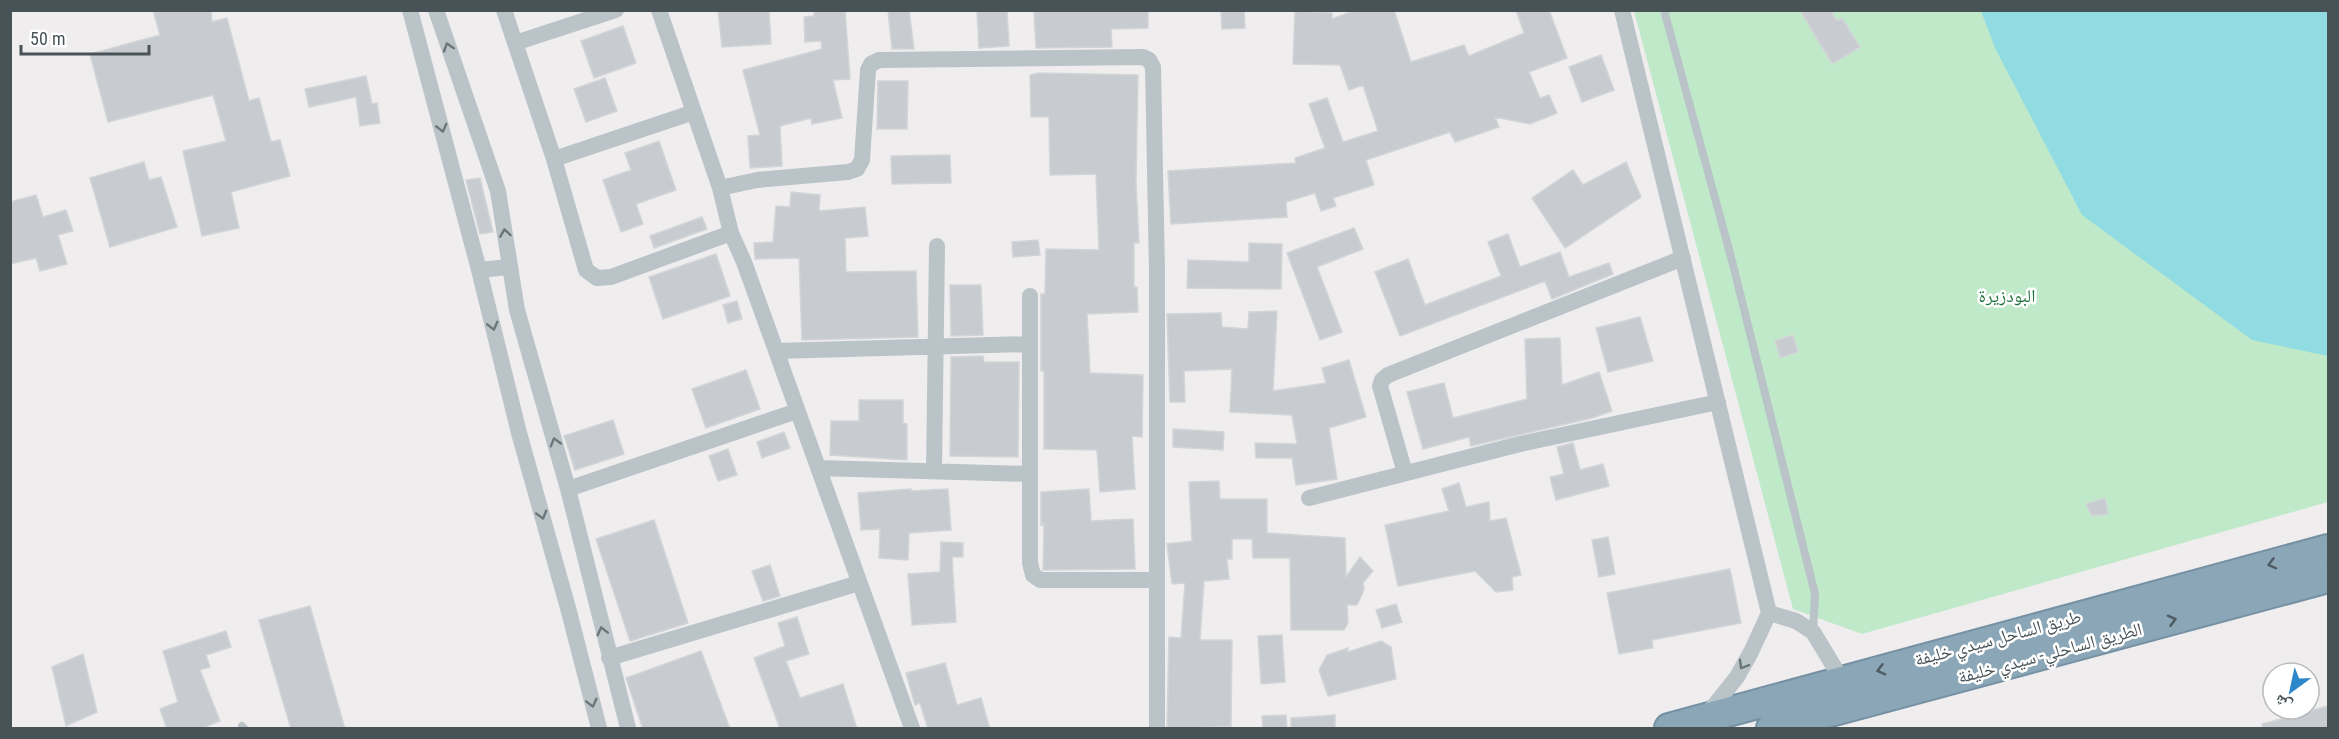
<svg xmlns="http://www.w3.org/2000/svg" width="2339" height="739" viewBox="0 0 2339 739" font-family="'Roboto Condensed','Noto Naskh Arabic',sans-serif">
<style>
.green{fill:#c0e9ca}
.water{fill:#91dce2}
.building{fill:#c8cbcf;stroke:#d2d5d8;stroke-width:1.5}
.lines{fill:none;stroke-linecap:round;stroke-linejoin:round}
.highway-casing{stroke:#7591a3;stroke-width:32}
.lane{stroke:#bac4c8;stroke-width:8}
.street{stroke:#bac4c8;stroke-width:16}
.highway{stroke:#8aa6b7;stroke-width:28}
.oneway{stroke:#6a757a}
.oneway2{stroke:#4f5b62}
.labels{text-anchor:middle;stroke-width:5;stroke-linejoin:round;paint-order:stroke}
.park-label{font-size:18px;fill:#20723d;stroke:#fff}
.street-label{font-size:18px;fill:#485358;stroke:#fff}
</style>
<rect width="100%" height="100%" fill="#f0edee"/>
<path class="green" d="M1634,11H2328V502L1862,634L1793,609Z"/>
<path class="water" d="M1981,11H2328V356L2252,340L2082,215L1995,48Z"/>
<path class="building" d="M153,10H211L212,22L227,18L249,101L259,98L271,142L280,140L290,176L231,192L239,228L202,236L183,151L226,141L213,95L108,122L90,54L160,35Z
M718,10H769L771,44L722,47Z
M814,10H845L850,79L833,80L842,118L812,124L811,118L780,126L782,166L750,168L748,136L760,135L743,70L822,49L821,41L805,42L804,17L814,16Z
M888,10H909L914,49H892Z
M977,10H1007L1009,46L979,48Z
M1034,10H1148V28L1111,29L1112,47L1036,48Z
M1221,10H1244L1245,28L1222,29Z
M1356,10H1394L1411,62L1464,45L1469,56L1524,33L1516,10H1549L1567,58L1529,72L1540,98L1549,95L1557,113L1530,124L1495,117L1499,127L1455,142L1450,132L1366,160L1374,185L1333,198L1336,206L1321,211L1315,193L1286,202L1287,217L1171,224L1168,171L1296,163L1295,158L1325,148L1309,104L1327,98L1343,142L1378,131L1363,85L1349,90L1340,65L1293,64L1295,11L1332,13V19Z
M1800,10H1830L1837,21L1842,18L1860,47L1832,64Z
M623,26L636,63L594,78L581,41Z
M1601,55L1614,90L1582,102L1569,67Z
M1038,73L1138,75L1136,182L1139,243H1134V287H1137L1138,312L1087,314L1090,373L1143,375L1142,437L1132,436L1135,489L1100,492L1097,450L1044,449V371H1041V294H1045L1046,249L1099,250L1096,174L1050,175L1049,117H1031L1030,75Z
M366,76L372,104L377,103L380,123L360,126L356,97L309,107L305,89Z
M605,78L617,111L586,122L574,89Z
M878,81H908L907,129H877Z
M659,141L676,190L636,204L643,224L621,232L603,180L631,170L625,153Z
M950,155L951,183L892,184L891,156Z
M144,162L149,180L161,177L177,227L110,247L90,178Z
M1626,162L1641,197L1565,248L1532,198L1573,170L1583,185Z
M480,178L493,232L480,234L466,180Z
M791,192L820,195L819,211L865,207L868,236L845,238L846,272L916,271L918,337L802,340L799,258L755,259L754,243L773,242L776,206L790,207Z
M36,195L43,217L66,210L73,231L58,235L67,264L40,271L36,258L10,264V202Z
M702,217L707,229L654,248L650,236Z
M1354,228L1363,249L1317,267L1342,332L1320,340L1287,253Z
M1508,234L1520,267L1560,252L1569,277L1609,263L1613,274L1552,299L1545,281L1400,336L1375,272L1408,259L1425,305L1501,276L1488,242Z
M1038,240L1040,255L1013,257L1012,242Z
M1249,243L1282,244L1281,289L1187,288L1188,260L1249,262Z
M716,254L730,296L663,319L649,277Z
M950,285H981L983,335L951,336Z
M737,301L742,319L728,323L723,305Z
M1277,311L1273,391L1326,383L1322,368L1349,360L1366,417L1329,428L1337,479L1296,485L1292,458H1256L1255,443L1297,444L1292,415L1230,412L1232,369L1184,371L1185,402H1170L1167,314L1221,313L1222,327L1248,329L1249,312Z
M1640,317L1653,361L1608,372L1596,328Z
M1793,335L1798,352L1780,358L1775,341Z
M1560,338L1562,385L1599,372L1612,411L1592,418L1471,446L1469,437L1423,449L1407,392L1444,383L1453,418L1527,399L1525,339Z
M983,356L984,362H1019L1018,457L950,456L951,357Z
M746,370L760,409L706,428L692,389Z
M859,400H903V423L907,424V460L830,455L831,421H859Z
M613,420L624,454L575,470L564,436Z
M1173,429L1224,432L1223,450L1173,447Z
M784,432L790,448L762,458L757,442Z
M1573,443L1580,470L1603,464L1609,486L1556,500L1550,477L1564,474L1557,447Z
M728,449L737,475L718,481L709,456Z
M1219,481L1220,499H1267V533L1345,538L1346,577L1360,557L1373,571L1363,583L1364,590L1357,605H1347L1348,623L1344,630H1291L1290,558H1253L1252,539H1232V559H1227L1229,579L1204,581L1200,640H1232L1231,726L1167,729L1169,637L1181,638L1185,583L1172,584L1167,544L1192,541L1189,482Z
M1459,483L1466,507L1489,502L1490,521L1506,518L1521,575L1512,577L1513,590L1496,592L1475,571L1398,586L1385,525L1449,511L1442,489Z
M911,489L910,491L948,489L951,530L909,533L908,560L879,558L880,529L861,530L858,493Z
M1089,489L1091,521L1133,519L1135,569L1043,570L1044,524L1041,525V492Z
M2105,498L2108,514L2092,516L2086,504Z
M654,520L688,623L630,641L596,539Z
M1608,537L1615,574L1599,577L1592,540Z
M941,542L963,543V557H952L956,622L912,625L908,574L940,572Z
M770,565L780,596L763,601L752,571Z
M1730,569L1741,623L1652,640L1653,648L1619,654L1607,593Z
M1396,604L1402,622L1382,628L1376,610Z
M310,606L345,729H291L259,620Z
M797,617L809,654L786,661L800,698L843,684L857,729H780L754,658L785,646L778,623Z
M226,631L231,647L206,655L210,667L200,670L220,721L200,729H167L160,709L178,702L163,651Z
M1282,635L1285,682L1261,684L1258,636Z
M1381,641L1391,647L1396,679L1328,696L1319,670L1327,655L1348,648V652Z
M701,651L730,729H643L626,678Z
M83,654L97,712L66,726L52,667Z
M945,663L957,705L981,698L990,729H928L920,703L915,705L906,673Z
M2328,706V729H2263L2262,724Z
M1286,715L1287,729H1263L1262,716Z
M1335,715V729H1291V718Z"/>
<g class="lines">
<g class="highway-casing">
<path id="highway" d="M1669,728L2328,549
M1771,728L2328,578"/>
</g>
<path class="lane" d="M1664,10L1731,257L1815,594L1813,632
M242,726L244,728"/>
<path class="street" d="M410,10L479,270L519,433L568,608L599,728
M436,10L498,191L517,310L568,489L628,728
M504,10L554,159L586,270L597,278L611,277L731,233
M659,10L720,188L731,233L744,262L912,728
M1622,10L1769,613L1751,652L1737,677L1705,717
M515,43L616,10
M554,159L694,112
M720,188L757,180L848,172L857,169L862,160L868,70L871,64L879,60L1143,57L1149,60L1153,67L1157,272V728
M479,270L509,267
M1030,296V563L1033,575L1040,580H1157
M776,351L1030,344
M818,468L1030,474
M934,471L937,246
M1405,473L1380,386L1382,380L1388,375L1683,258
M568,489L797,411
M1309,498L1520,444L1718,402
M1769,613L1796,621L1813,632L1842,680
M609,658L859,583"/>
<use href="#highway" class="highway"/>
</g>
<defs><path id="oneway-chevron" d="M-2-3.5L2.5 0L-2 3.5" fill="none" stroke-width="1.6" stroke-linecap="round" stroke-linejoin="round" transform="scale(1.5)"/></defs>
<g class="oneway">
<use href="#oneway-chevron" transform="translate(448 47) rotate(-108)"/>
<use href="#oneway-chevron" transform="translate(442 128) rotate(76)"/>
<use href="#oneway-chevron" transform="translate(505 233) rotate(-98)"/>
<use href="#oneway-chevron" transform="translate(493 326) rotate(76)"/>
<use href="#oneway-chevron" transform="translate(555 442) rotate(-106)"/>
<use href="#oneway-chevron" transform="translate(542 515) rotate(74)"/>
<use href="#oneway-chevron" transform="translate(602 631) rotate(-104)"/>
<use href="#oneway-chevron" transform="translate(1743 665) rotate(120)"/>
<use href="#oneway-chevron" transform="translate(592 703) rotate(76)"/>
</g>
<g class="oneway2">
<use href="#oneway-chevron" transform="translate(2272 564) rotate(165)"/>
<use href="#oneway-chevron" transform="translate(2172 620) rotate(-15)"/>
<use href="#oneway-chevron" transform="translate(1881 670) rotate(165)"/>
</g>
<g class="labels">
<g class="park-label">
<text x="2007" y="302">البودزيرة</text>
</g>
<g class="street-label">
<text transform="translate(1998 638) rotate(-15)" y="6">طريق الساحل سيدي خليفة</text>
<text transform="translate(2050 653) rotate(-15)" y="6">الطريق الساحلي- سيدي خليفة</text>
</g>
</g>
<rect width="2339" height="739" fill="none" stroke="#485358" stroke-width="24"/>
<g transform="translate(2291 691) rotate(213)"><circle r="28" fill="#ffffff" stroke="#b6babc" stroke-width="1.5"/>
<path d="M0-4.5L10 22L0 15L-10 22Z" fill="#2c88cb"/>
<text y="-9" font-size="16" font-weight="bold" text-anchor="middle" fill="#485358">ش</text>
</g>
<path d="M21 45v9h128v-9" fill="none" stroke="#485358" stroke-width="3"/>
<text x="30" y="45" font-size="18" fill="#485358" stroke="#ffffff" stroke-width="4.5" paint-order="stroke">50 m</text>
</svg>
